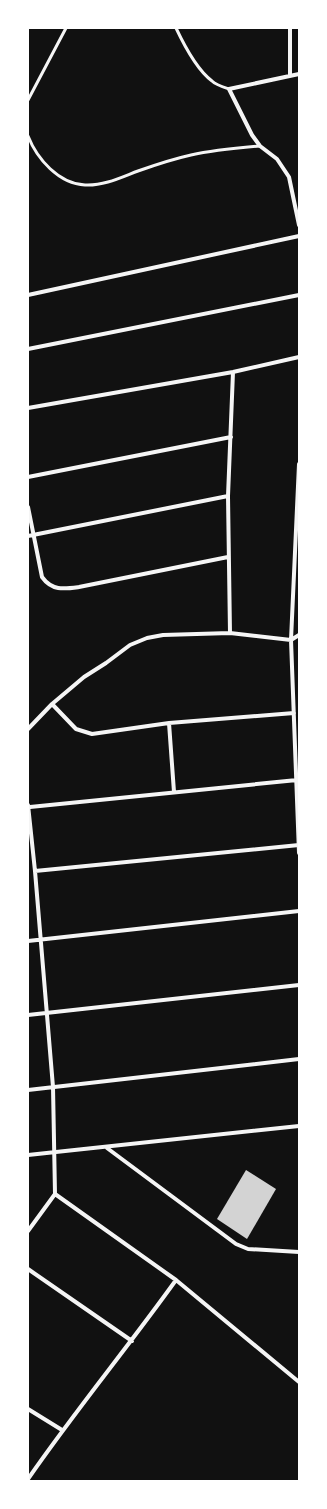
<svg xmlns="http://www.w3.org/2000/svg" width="327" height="1509" viewBox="0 0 327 1509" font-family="'DM Sans',sans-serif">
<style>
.building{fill:#d3d3d3}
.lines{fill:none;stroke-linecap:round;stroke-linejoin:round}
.service{stroke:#f5f5f5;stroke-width:3}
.minor{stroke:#f5f5f5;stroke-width:4}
</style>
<rect width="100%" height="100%" fill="#111"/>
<path class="building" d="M246,1170L276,1189L247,1239L217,1219Z"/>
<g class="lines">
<path class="service" d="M176,28C184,45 196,69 212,81C216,85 223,87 229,89
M28,100L66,28
M28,136C37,159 59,184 85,185C104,186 122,177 138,171C155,165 173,159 191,155C214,150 237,148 260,146"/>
<path class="minor" d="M299,74L229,89L252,135L260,146L277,159L289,177L299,225
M290,76V28
M28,295L299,236
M28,349L299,295
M28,408L233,372L299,357
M299,464L291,640L299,853
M28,477L231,437
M28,507L42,577C52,591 64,589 79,587L228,557
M28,536L228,496
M230,633L228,496L233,372
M52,704L76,729L92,734L169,723L294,713
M169,723L174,792
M28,729L52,704L84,677L106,663L130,645L147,638L163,635L230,633L291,640L299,635
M28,805L35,871L53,1087L55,1194L28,1231
M30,807L297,780
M35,871L299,845
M28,941L299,911
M28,1015L299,985
M28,1090L299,1059
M107,1148L236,1244L248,1249L299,1252
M28,1155L299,1126
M55,1194L176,1280L299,1382
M28,1269L132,1341
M28,1409L62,1430
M28,1479C75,1411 128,1347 176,1280"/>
</g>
<rect width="327" height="1509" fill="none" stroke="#ffffff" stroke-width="58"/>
</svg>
